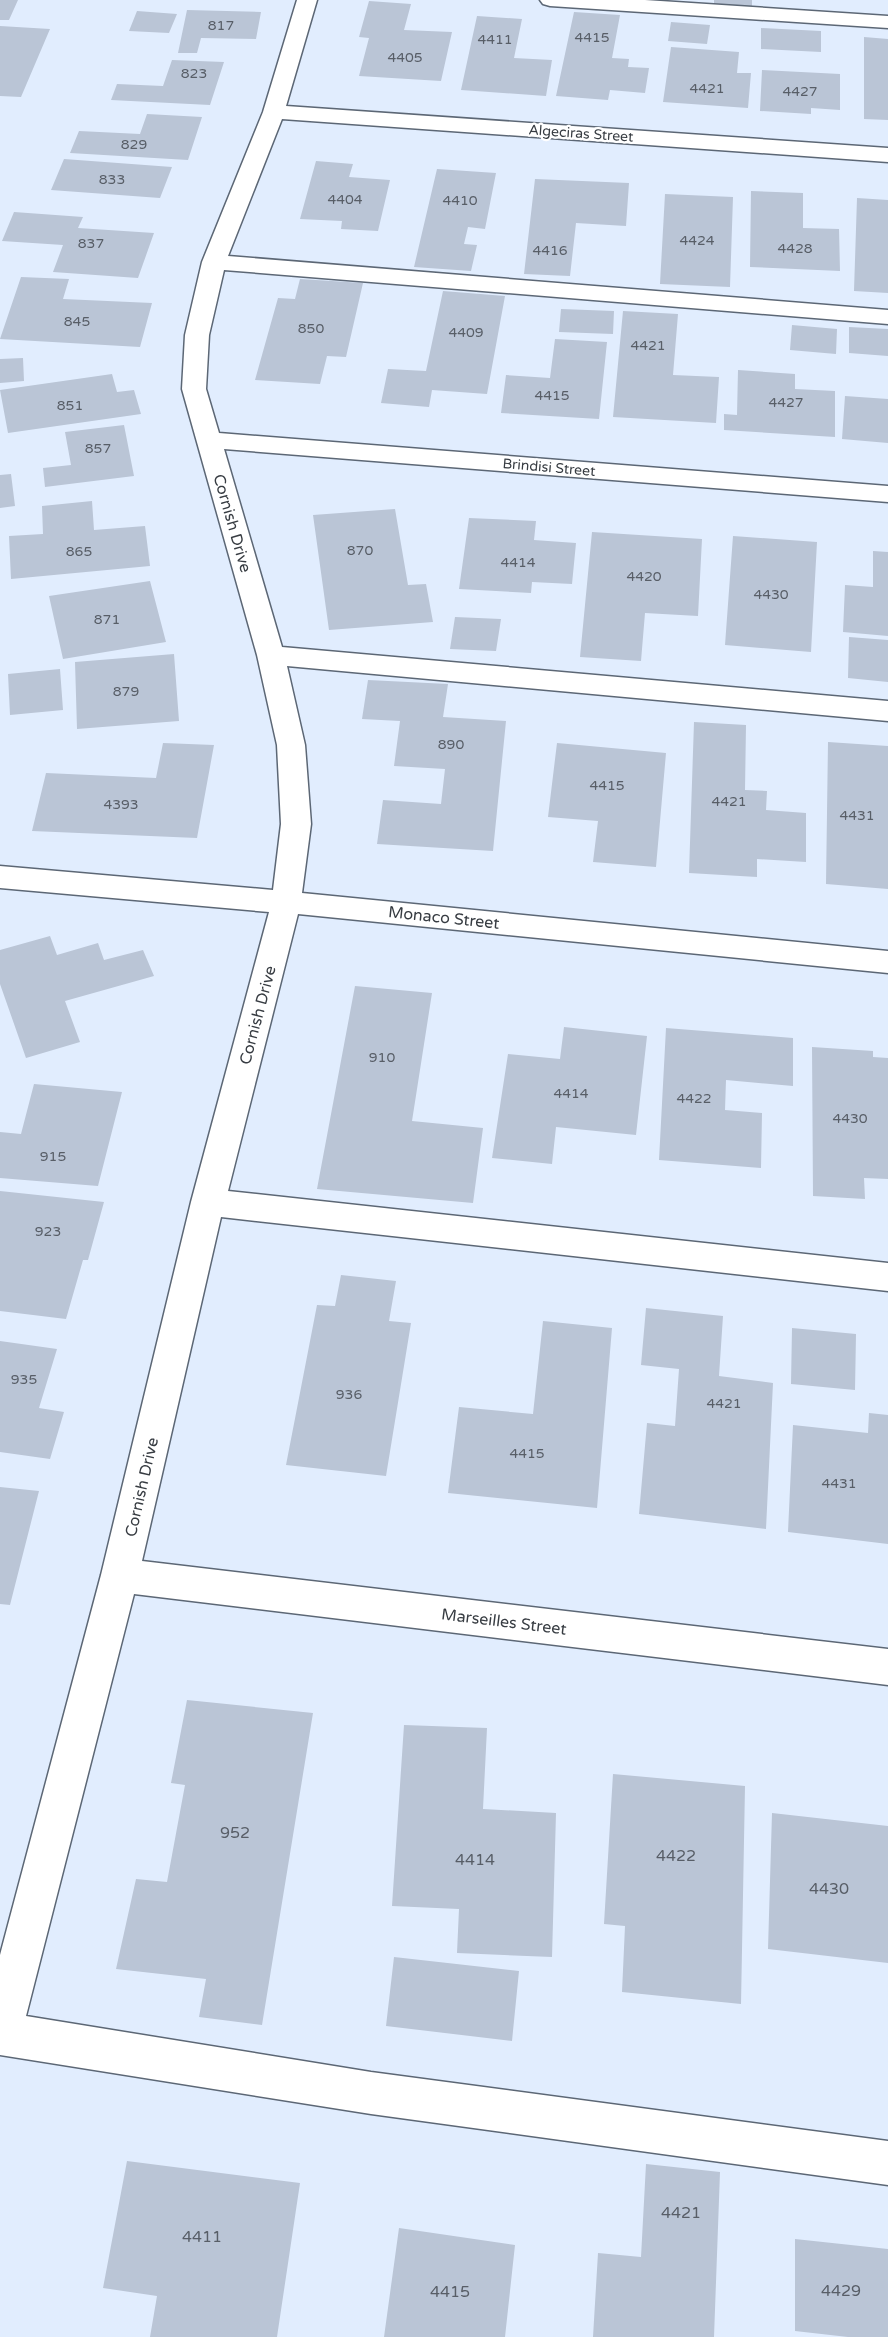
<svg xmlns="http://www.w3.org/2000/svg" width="888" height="2337" viewBox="0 0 888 2337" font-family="'Varela Round',sans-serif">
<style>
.building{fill:#bac5d6}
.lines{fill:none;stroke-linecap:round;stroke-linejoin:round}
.minor-casing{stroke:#5c6775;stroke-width:3}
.minor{fill:#fff;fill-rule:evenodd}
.labels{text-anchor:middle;stroke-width:4.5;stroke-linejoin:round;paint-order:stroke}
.number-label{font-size:14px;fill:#585e67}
.far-street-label{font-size:14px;fill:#373c42;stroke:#fff}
.street-label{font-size:16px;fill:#373c42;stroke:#fff}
.near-number-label{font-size:16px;fill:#585e67}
</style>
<rect width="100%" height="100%" fill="#e1edfe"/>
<path class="building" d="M0,0H18L9,20H0Z
M714,0H752V8L714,6Z
M369,1L411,4L404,30L452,32L441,81L359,76L369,38L359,37Z
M187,10L261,12L256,39L201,38L197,53H178Z
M137,11L177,14L169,33L129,31Z
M574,12L620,15L612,58L629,59L628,67L649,68L645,93L610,90L608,100L556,96Z
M477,16L522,19L514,58L552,60L546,96L461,90Z
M671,22L710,25L707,44L668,41Z
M0,26L50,29L21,97L0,96Z
M761,28L821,31V52L761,49Z
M864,37L888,39V120L864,119Z
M671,47L739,52L737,73H751L748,108L663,102Z
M172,60L224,62L210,105L111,100L117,84L163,86Z
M762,70L840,74V110L811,108V114L760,111Z
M147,114L202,117L188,160L70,153L79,131L140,134Z
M64,159L172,167L160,198L51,190Z
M316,161L353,164L349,177L390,180L378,231L341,229L342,221L300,219Z
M437,169L496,173L485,229L468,227L464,244L477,245L471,271L414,267Z
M535,179L629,183L626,226L576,223L570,276L524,274Z
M751,191L803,193V228L839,229L840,271L750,267Z
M665,194L733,197L730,287L660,284Z
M857,198L888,200V293L854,291Z
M14,212L83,217L78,228L154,233L138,278L53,272L63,245L2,241Z
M21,277L69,279L63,299L152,303L140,347L0,339Z
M300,279L363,283L346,357L327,356L320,384L255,380L278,298L295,299Z
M443,291L505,296L487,394L432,390L429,407L381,403L388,369L426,371Z
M561,309L614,311L613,334L559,332Z
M623,311L678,314L673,375L719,377L716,423L613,417Z
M792,325L837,329L836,354L790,350Z
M849,327L888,329V356L849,353Z
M555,339L607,342L599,419L501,413L506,375L550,378Z
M23,358L24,381L0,383V359Z
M738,370L795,374V389L835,391V437L724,430V414L737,415Z
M112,374L117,392L134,390L141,414L8,433L0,390Z
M845,396L888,399V443L842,439Z
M124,425L134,476L45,487L43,468L71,465L65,432Z
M11,474L15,506L0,508V475Z
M92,501L94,530L145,526L150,566L11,579L9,536L43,534L42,506Z
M395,509L408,585L426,584L433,622L329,630L313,515Z
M469,518L536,521L534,540L576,543L572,584L532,582L531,593L459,589Z
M592,532L702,539L698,616L645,613L641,661L580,657Z
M733,536L817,542L811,652L725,645Z
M873,551L888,552V636L843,632L845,585L873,587Z
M150,581L166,642L63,659L49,596Z
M455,617L501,619L496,651L450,649Z
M849,637L888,640V682L848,678Z
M174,654L179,721L77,729L75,662Z
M60,669L63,710L10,715L8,674Z
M368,680L448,684L443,717L506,721L493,851L377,844L383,800L441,804L445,769L394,766L400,721L362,719Z
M694,722L746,725L745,790L767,791L766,810L806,813V862L757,859V877L689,873Z
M828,742L888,746V889L826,884Z
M163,743L214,745L197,838L32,831L46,773L156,778Z
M557,743L666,753L656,867L593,862L598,821L548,817Z
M50,936L57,955L98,943L104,960L143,950L154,976L65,1001L80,1042L26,1058L0,984V950Z
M355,986L432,993L412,1121L483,1128L473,1203L317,1189Z
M564,1027L647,1036L636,1135L556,1127L552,1164L492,1158L508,1054L560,1059Z
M666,1028L793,1038V1086L726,1080L725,1110L762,1113L761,1168L659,1160Z
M812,1047L873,1051V1057L888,1058V1179L864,1178L865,1199L813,1196Z
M34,1084L122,1092L98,1186L0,1178V1132L21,1134Z
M0,1191L104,1202L88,1260H83L66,1319L0,1311Z
M341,1275L396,1281L389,1321L411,1323L386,1476L286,1465L317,1305L335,1306Z
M646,1308L723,1316L719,1376L773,1383L766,1529L639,1514L647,1423L675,1426L679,1369L641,1365Z
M543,1321L612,1328L597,1508L448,1493L459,1407L533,1414Z
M792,1328L856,1334L855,1390L791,1384Z
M0,1341L57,1349L39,1408L64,1412L50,1459L0,1452Z
M869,1413L888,1415V1544L788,1532L793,1425L868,1433Z
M0,1487L39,1491L10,1605L0,1604Z
M187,1700L313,1713L262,2025L199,2017L206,1979L116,1969L136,1879L167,1882L185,1785L171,1783Z
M404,1725L487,1728L483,1809L556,1813L552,1957L457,1953L459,1909L392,1906Z
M613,1774L745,1786L741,2004L622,1992L625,1926L604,1924Z
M772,1813L888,1826V1963L768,1949Z
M394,1957L519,1971L512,2041L386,2026Z
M127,2161L300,2183L277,2337H150L157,2296L103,2288Z
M646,2164L720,2172L714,2337H593L598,2253L641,2257Z
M399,2228L515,2245L505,2337H384Z
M795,2239L888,2249V2337H848L795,2331Z"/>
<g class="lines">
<g class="minor-casing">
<path id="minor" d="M297,0H317L286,106L888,148V162L282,119L228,256L888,310V324L224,270L209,335L206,389L219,433L888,486V502L224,449L282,647L888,701V721L287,666L305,745L311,824L302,893L888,951V973L298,914L228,1191L888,1263V1291L221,1217L142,1561L888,1649V1685L134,1594L26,2016L371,2072L888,2141V2185L371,2114L0,2055V1955L101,1575L191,1202L269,912L0,888V866L273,890L281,824L277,745L257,655L182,389L185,335L202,262L263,112Z
M540,0H645L888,16V28L550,6L543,4Z"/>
</g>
<use href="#minor" class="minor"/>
</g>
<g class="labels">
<g class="number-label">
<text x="221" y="30">817</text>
<text x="592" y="42">4415</text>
<text x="495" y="44">4411</text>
<text x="405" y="62">4405</text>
<text x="194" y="78">823</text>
<text x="707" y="93">4421</text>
<text x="800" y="96">4427</text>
<text x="134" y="149">829</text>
<text x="112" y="184">833</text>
<text x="345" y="204">4404</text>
<text x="460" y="205">4410</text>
<text x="697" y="245">4424</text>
<text x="91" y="248">837</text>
<text x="795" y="253">4428</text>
<text x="550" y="255">4416</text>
<text x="77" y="326">845</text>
<text x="311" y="333">850</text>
<text x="466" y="337">4409</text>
<text x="648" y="350">4421</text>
<text x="552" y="400">4415</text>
<text x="786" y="407">4427</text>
<text x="70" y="410">851</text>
<text x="98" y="453">857</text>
<text x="360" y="555">870</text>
<text x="79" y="556">865</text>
<text x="518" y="567">4414</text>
<text x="644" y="581">4420</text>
<text x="771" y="599">4430</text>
<text x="107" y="624">871</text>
<text x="126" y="696">879</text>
<text x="451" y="749">890</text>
<text x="607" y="790">4415</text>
<text x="729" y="806">4421</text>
<text x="121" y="809">4393</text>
<text x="857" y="820">4431</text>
<text x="382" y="1062">910</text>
<text x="571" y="1098">4414</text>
<text x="694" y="1103">4422</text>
<text x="850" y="1123">4430</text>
<text x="53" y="1161">915</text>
<text x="48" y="1236">923</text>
<text x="24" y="1384">935</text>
<text x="349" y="1399">936</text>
<text x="724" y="1408">4421</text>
<text x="527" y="1458">4415</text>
<text x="839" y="1488">4431</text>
</g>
<g class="far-street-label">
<text transform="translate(581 133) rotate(4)" y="5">Algeciras Street</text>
<text transform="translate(549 467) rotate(5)" y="5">Brindisi Street</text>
</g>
<g class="street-label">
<text transform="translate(233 523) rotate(74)" y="6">Cornish Drive</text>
<text transform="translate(444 917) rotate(6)" y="6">Monaco Street</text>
<text transform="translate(257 1015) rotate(-75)" y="6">Cornish Drive</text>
<text transform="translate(141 1487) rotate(-77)" y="6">Cornish Drive</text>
<text transform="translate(504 1621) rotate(7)" y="6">Marseilles Street</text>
</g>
<g class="near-number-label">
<text x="235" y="1838">952</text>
<text x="676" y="1861">4422</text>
<text x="475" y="1865">4414</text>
<text x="829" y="1894">4430</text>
<text x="681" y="2218">4421</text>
<text x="202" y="2242">4411</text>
<text x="841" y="2296">4429</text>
<text x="450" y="2297">4415</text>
</g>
</g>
</svg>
